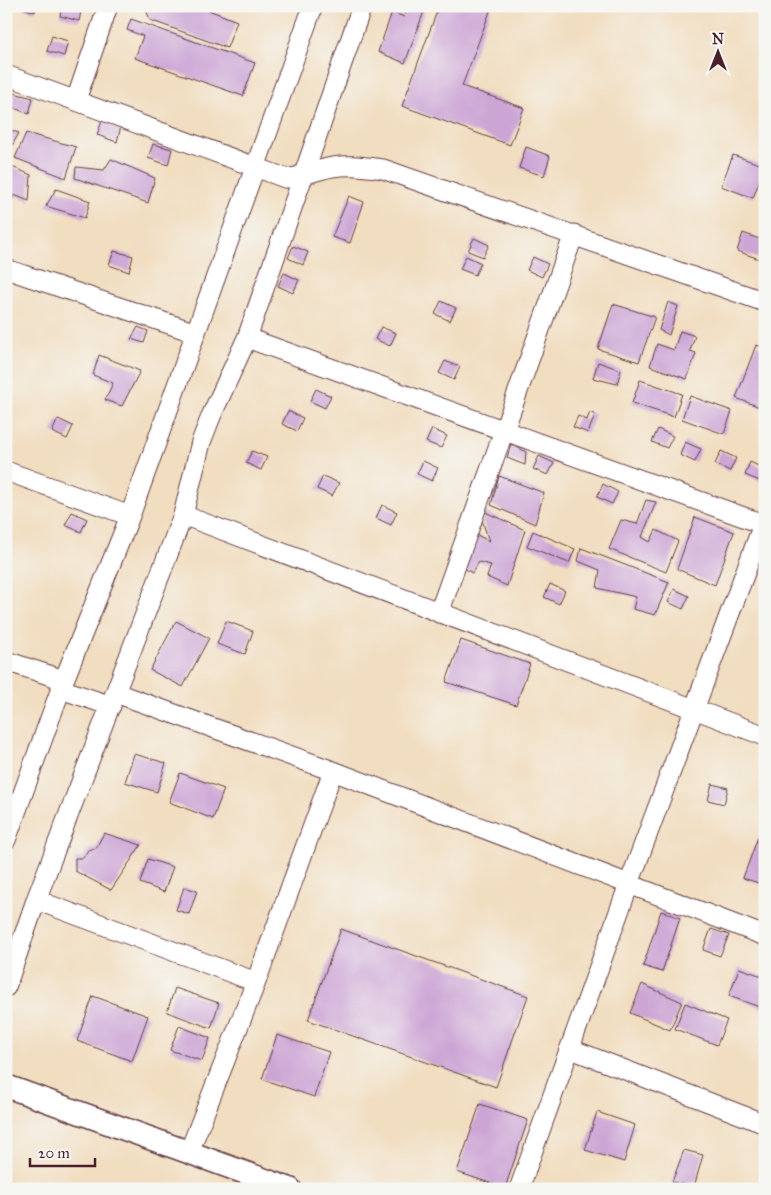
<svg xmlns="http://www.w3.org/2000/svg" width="771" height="1195" viewBox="0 0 771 1195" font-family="'IM FELL Great Primer',serif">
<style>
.building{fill:#cca5d5}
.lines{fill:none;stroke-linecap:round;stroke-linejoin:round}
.minor-casing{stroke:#633c41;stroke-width:21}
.tertiary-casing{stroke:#633c41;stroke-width:25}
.minor{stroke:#fff;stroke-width:19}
.tertiary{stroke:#fff;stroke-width:22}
</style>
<rect width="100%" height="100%" fill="#f6f6f2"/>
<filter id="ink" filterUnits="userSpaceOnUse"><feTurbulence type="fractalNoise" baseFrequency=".02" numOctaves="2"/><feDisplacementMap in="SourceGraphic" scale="10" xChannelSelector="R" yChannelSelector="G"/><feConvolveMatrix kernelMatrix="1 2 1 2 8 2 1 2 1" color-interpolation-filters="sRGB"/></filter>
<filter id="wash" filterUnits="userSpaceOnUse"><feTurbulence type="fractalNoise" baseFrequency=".0096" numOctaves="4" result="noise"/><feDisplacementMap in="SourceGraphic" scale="20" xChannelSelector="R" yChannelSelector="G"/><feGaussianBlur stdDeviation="1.12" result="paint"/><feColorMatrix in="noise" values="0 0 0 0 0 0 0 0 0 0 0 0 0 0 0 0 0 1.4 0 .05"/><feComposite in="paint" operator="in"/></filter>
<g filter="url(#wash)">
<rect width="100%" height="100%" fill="#f1ddbf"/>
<g id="blocks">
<path class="building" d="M16,6H36L35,12Z
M62,6H82L79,21L60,16Z
M150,6H198L237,21L227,48L150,20L147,12Z
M408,6H426L405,63L378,52L392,12L404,17Z
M439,6H492L462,86L524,108L510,145L402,106Z
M131,19L255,63L243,96L135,58L143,36L127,30Z
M52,36L68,41L64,56L47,51Z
M14,93L33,98L29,114L9,106Z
M102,121L121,126L117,142L97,135Z
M6,129L19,133L6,157Z
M26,133L76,147L66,178L15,158Z
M153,144L172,149L168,165L148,158Z
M526,147L550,156L544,176L519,168Z
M733,155L765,166L753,198L721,186Z
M111,159L155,178L148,203L75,178L76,167L104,170Z
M8,165L31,175L29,201L14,195L6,215Z
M56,189L90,201L85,218L46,206Z
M349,196L364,202L350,243L332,237Z
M743,233L765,241V261L737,251Z
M474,238L489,245L483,257L468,251Z
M293,246L308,252L303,265L288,258Z
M114,251L133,256L129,272L109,265Z
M466,256L481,263L475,275L460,269Z
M533,257L548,264L542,277L527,270Z
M284,273L299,280L293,293L278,286Z
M441,301L456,308L450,321L435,314Z
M668,302L678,306L669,335L659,330Z
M613,304L655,317L639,362L598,349Z
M138,327L148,331L144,343L131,339Z
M381,327L396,333L390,346L375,339Z
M680,331L695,336L690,351L696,353L687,379L650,366L657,344L674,350Z
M756,345L765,348V409L736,398Z
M99,355L140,371L122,406L105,400L113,383L93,375Z
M445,361L460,367L454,380L439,373Z
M598,362L621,370L617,384L593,378Z
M640,380L682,394L674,417L632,403Z
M316,389L331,396L325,408L310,401Z
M690,396L732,411L724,434L682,419Z
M288,411L303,418L297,431L282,424Z
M590,412L595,415L588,433L573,427L578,416L587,420Z
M58,419L73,426L67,439L52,432Z
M432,429L447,436L441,448L426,442Z
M658,429L673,436L667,448L652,442Z
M685,442L701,449L695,462L680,455Z
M511,444L526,452L525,465L507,458Z
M252,451L267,457L261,470L246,463Z
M721,451L736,458L730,471L715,464Z
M539,456L554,463L548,475L533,469Z
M423,461L438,468L432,481L417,474Z
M750,462L765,469L760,481L745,475Z
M323,476L339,483L332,496L317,489Z
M499,476L544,493L535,524L491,505Z
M603,484L618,492L612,504L597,497Z
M646,500L656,502L642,537L650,542L656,530L678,541L666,572L609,549L621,520L637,524Z
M382,505L397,512L391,525L376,518Z
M483,511L525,530L507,586L487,577L491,565L479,562L472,573L464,568L477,535L489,541L482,520Z
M72,512L87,519L81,532L65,525Z
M695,517L734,532L715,585L677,569Z
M533,531L575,549L569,563L527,546Z
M581,548L669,582L655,615L633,609L636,597L597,588L600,570L578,561Z
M550,584L565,591L559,604L544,597Z
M674,589L689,596L683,609L668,602Z
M176,621L209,638L183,687L150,670Z
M226,621L253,631L245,654L217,644Z
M461,640L530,664L516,705L446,682Z
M134,754L166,763L157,792L125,782Z
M180,773L224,789L213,819L169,802Z
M712,784L728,788L724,804L708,800Z
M104,833L141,845L111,890L75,871V858H83L88,850L96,848Z
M758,837L765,840V885L743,878Z
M148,859L173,867L164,892L140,883Z
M184,887L197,891L189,914L176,910Z
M661,911L680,918L662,972L643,966Z
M341,929L528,996L496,1087L308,1020Z
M711,929L729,935L720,956L703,950Z
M739,968L765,977V1009L729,996Z
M642,984L682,1002L670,1030L630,1013Z
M175,988L219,1003L211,1028L167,1012Z
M93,996L148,1016L132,1061L77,1041Z
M685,1003L727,1020L717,1045L675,1029Z
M179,1026L210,1038L202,1061L170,1050Z
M277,1035L329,1052L314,1097L262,1079Z
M480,1104L528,1120L505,1188L457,1172Z
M597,1112L635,1125L624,1162L585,1150Z
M684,1150L703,1155L694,1187L672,1182Z"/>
</g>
</g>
<g filter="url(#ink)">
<use href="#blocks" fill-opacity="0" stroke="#633c41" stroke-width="1"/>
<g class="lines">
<g class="minor-casing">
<path id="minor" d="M6,75L285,178C299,179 307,173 320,170C341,163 362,166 383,169L765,302
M76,100L108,6
M6,269L196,333
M247,338L763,524
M6,471L130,516
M183,515L765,736
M439,613L574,234
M6,661L64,680
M61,689L111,706
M116,693L333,771L765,936
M6,840L64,680L130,516L313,6
M36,900L256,982
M6,987L36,900L183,515L201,442L212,414L247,338L362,6
M571,1049L765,1124
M189,1152L256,982L333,771
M519,1189L629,884L765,519"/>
</g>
<g class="tertiary-casing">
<path id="tertiary" d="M6,1086L290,1189"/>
</g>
<use href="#minor" class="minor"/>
<use href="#tertiary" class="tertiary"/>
</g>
</g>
<rect width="771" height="1195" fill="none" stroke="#f6f6f2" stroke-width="25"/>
<g transform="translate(718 52)" stroke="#f6f6f2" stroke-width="4" paint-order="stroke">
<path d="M0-4L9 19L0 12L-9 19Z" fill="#4a1f2b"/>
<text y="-8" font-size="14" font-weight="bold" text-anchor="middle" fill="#4a1f2b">N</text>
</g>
<path d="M30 1158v8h65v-8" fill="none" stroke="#4a1f2b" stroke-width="2.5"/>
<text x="38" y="1158" font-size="15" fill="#4a1f2b" stroke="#f6f6f2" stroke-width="4" paint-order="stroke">20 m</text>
</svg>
